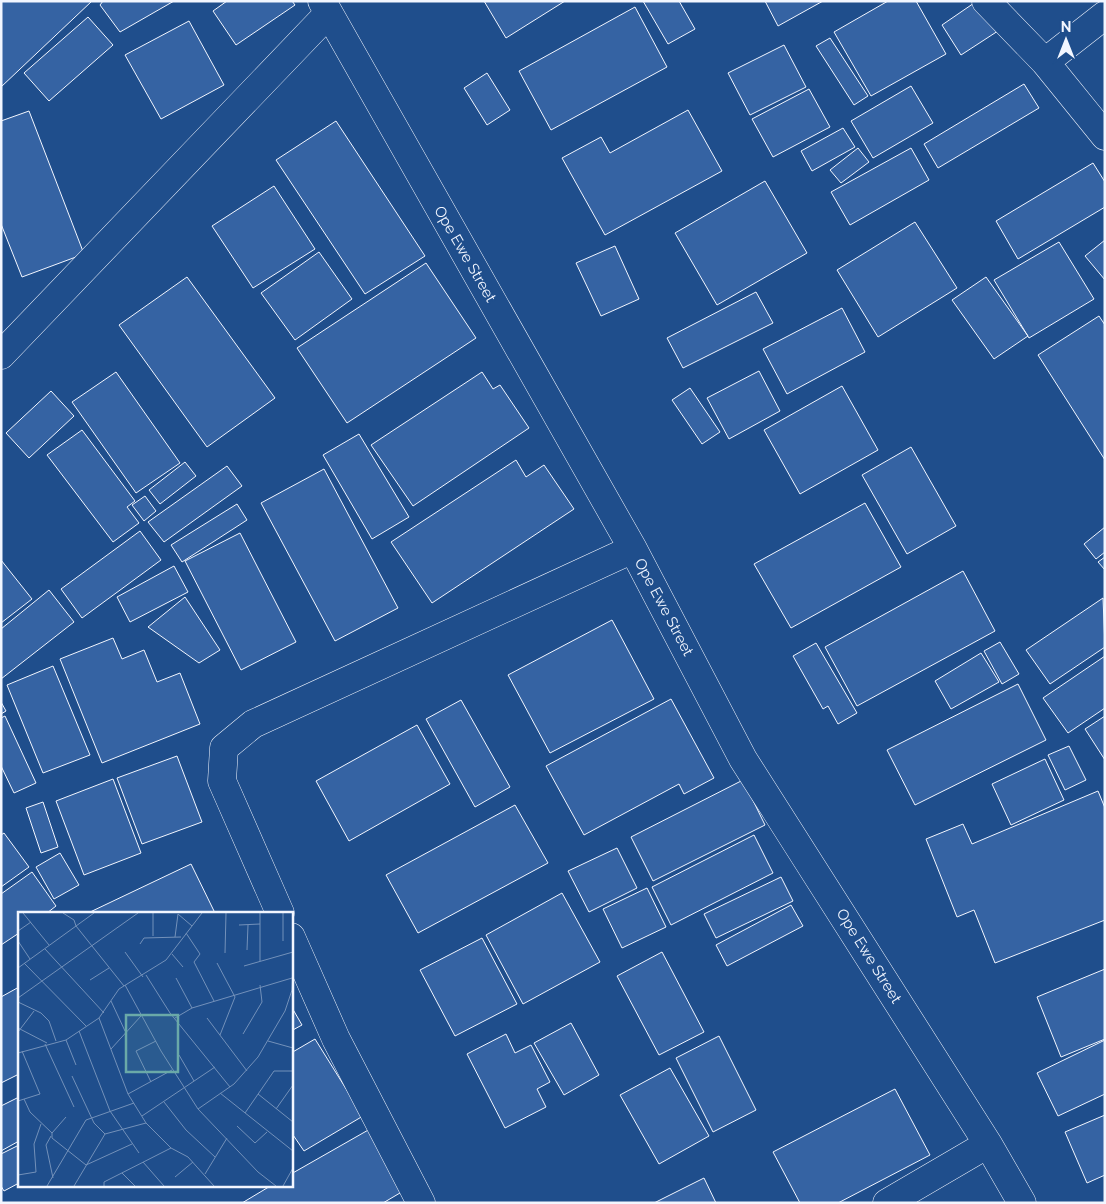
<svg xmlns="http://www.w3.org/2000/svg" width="1106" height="1204" viewBox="0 0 1106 1204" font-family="Raleway,sans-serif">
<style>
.building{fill:#3563a3;stroke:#f2f6ff}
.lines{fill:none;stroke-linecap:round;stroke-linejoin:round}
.street-casing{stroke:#f2f6ff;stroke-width:29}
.street{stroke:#1f4e8c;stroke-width:28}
.labels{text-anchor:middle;stroke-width:4;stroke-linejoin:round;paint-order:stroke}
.street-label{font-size:15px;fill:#f2f6ff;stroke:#1f4e8c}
.inset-road{fill:none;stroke:#7391ba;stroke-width:1}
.view{fill:#6aa9a8;fill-opacity:0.15;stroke:#6aa9a8;stroke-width:2.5}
.inset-edge{fill:none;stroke:#f2f6ff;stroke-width:2.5}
</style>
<rect width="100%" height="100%" fill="#1f4e8c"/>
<path class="building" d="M1,1H92L1,87Z
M103,1H174L120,32L100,5Z
M227,1H292L295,5L236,45L213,11Z
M484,1H565L506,38Z
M643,1H679L695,29L668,44Z
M765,1H823L778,26Z
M888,1H916L946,54L871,96L834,32Z
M977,1L1001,29L961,55L942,25Z
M635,7L667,67L551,130L519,71Z
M88,17L113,45L49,101L24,73Z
M189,21L224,85L161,119L125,55Z
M830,38L868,96L854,105L816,46Z
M784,45L806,87L750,115L728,73Z
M487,73L510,110L487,125L464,88Z
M1024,84L1039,108L938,168L924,144Z
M911,86L933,123L873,158L851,121Z
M809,89L830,127L773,157L752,119Z
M688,110L722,171L605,235L562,158L601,137L610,153Z
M29,111L84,254L22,277L1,224V121Z
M336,121L425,256L365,294L276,160Z
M843,128L855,147L812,171L801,151Z
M858,148L869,162L841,183L830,170Z
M911,148L929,180L850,225L831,192Z
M1093,163L1105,182V207L1018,259L996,221Z
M765,181L807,253L717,305L675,233Z
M274,186L315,249L253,288L212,226Z
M915,222L957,288L878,337L837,270Z
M1105,240V280L1085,256Z
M1059,242L1094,299L1029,338L994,280Z
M615,246L639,299L601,316L576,263Z
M319,252L352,299L295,340L261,293Z
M426,263L476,338L347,423L297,348Z
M187,277L275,398L207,447L119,325Z
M986,277L1028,336L994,359L952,300Z
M756,292L773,323L683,368L667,338Z
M842,308L865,352L787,394L763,349Z
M1099,316L1105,325V460L1038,355Z
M759,371L780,411L729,439L707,398Z
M116,372L180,463L136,493L72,402Z
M482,372L493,389L500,385L529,428L413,506L371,445Z
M842,386L878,450L800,494L764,430Z
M690,388L720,432L702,444L672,400Z
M51,391L74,416L29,458L6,433Z
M82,430L135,501L127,507L139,523L113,542L47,455Z
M359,434L409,517L372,539L323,455Z
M911,447L956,526L907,554L862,475Z
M516,460L526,477L544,465L574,509L432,603L391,542Z
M185,462L196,476L160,504L149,490Z
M227,466L242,486L164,542L148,522Z
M324,469L398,608L335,641L261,503Z
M145,496L156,511L144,521L132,505Z
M865,503L901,567L791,628L754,564Z
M237,504L247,520L182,562L171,545Z
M1105,527V552L1096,559L1084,544Z
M140,531L161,560L82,618L61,589Z
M240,533L296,642L241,670L185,561Z
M1105,557V570L1098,562Z
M1,560L32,599L1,623Z
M174,566L188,592L130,622L117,597Z
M963,571L995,631L857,706L825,647Z
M49,590L74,622L1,679V629Z
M185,597L220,650L199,663L148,627Z
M1103,598L1105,647L1050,684L1026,650Z
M612,620L654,699L550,753L508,675Z
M113,638L122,659L144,650L157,682L180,673L200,724L102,763L60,659Z
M1000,642L1019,674L1002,684L984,651Z
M816,643L857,713L838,724L828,706L823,709L793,656Z
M981,653L999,682L951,709L935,681Z
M1105,656V708L1068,733L1043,698Z
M53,666L90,755L43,773L7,685Z
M1018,684L1046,740L915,805L887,750Z
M671,699L714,778L684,794L679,784L584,835L546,766Z
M461,700L510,787L475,807L426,719Z
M1,702L6,711L1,714Z
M5,716L36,783L14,793L1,766V718Z
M1105,716V760L1085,729Z
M417,725L450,784L349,841L316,781Z
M1069,746L1086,780L1065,790L1048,755Z
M177,756L202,822L142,844L117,778Z
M1045,759L1064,800L1011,825L992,784Z
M113,779L141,853L84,875L56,801Z
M743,780L765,825L653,881L631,837Z
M1098,791L1105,808V920L995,963L974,910L957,917L926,839L963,824L972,844Z
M43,802L58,847L41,853L26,808Z
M515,805L548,863L418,933L386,875Z
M4,833L29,867L1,887V835Z
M754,835L773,873L671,925L652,887Z
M617,848L637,888L589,912L568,871Z
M60,853L79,885L54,899L36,867Z
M191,864L215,913H88Z
M32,872L56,906L47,913H19V933L1,945V894Z
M781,877L793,901L716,938L704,914Z
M647,888L666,927L622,948L603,909Z
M562,893L600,962L523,1004L486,935Z
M791,905L803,926L727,966L716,945Z
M482,938L517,1004L455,1036L420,970Z
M662,952L704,1032L659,1055L617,976Z
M1105,969V1039L1061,1057L1037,997Z
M19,987V1074L1,1083V997Z
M291,1006L302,1025L291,1031Z
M571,1023L599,1075L564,1095L534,1043Z
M506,1034L515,1053L531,1045L550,1082L537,1089L546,1107L505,1128L467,1054Z
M719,1036L756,1110L713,1132L676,1058Z
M315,1039L363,1116L304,1151L291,1132V1053Z
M1105,1040V1094L1058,1116L1037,1073Z
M670,1068L709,1136L659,1164L620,1095Z
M895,1089L930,1155L838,1203H800L773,1152Z
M19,1097V1141L1,1151V1106Z
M1105,1115V1175L1087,1183L1065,1132Z
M370,1129L405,1190L383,1203H242L272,1185H291V1174Z
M19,1145V1183L4,1191L1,1186V1154Z
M704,1178L716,1203H654Z"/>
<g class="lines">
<g class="street-casing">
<path id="street" d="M322,1L633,549L743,759L988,1144L1022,1203
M986,1L1045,62L1105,136
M1045,62L1105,15
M1,355L328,14
M280,913L222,781L224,748L253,724L633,549
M291,937L336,1039L421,1203
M887,1203L988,1144"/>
</g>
<use href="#street" class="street"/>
</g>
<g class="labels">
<g class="street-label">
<text transform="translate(465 254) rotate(60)" y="5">Ope Ewe Street</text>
<text transform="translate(664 607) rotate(62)" y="5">Ope Ewe Street</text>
<text transform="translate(869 956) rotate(58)" y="5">Ope Ewe Street</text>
</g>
</g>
<g transform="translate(18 912)">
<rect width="275" height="275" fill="#1f4e8c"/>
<path class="inset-road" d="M5,1L31,33M45,1L56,8L58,14L106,74M135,1V24M160,2L174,14M221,13L242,12M0,19L13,10M168,21L182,42L176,50L196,89M157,25L160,2M0,29L12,47M265,29V1M122,32L126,26L163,25M27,37L86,101M229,38L230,13M107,40L125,65M207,41L208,1M154,42L165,55M242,49V1M6,51L68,114M199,51L217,85L202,123M226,54L275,40M0,56L76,1M128,63L152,101L212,175M158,66L174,96M72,68L91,56M107,73L143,139L180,197L240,260L258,274M0,86L120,1M93,89L107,119M0,90L23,101L31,109L38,129M81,106L110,182L128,211L153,236L170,245L196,274M157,106L174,96L274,66M189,106L229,159M0,116L29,131M61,119L92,199L121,241M0,120L16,99M225,122L244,90L242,73M48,128L58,153M250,129L275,136M27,132L56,195M93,137L123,104M0,141L48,128L81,106L101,77L148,48L184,1M161,143L176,169M54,164L76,211L87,222M133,170L118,139L138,129M202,181L275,239M110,182L154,158M240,182L275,210M6,187L12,200L34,221V226L68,253L114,232M0,189L22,182L4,139M146,190L168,218L197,245M180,197L216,172L240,145L267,99L274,78L275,55M258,197L275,173M227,201L256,159H275M124,204L197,155M219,214L237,231L249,220M34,221L48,205M33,224L28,233L35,266M125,250L146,274M104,261L117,274M187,262L209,226M0,263L18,260L16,232L23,212M157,265L175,250M29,274L68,208L116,191M56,274L87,222L128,211M86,274V270L153,236M265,274L275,256"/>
<path class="view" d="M108,103H160V160H108Z"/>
<rect width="275" height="275" class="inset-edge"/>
</g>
<rect width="1106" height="1204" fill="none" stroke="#f2f6ff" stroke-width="5"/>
<g transform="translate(1066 40)" stroke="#1f4e8c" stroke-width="4" paint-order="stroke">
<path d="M0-4L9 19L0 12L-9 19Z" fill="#f2f6ff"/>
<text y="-8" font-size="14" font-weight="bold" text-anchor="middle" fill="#f2f6ff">N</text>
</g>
</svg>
